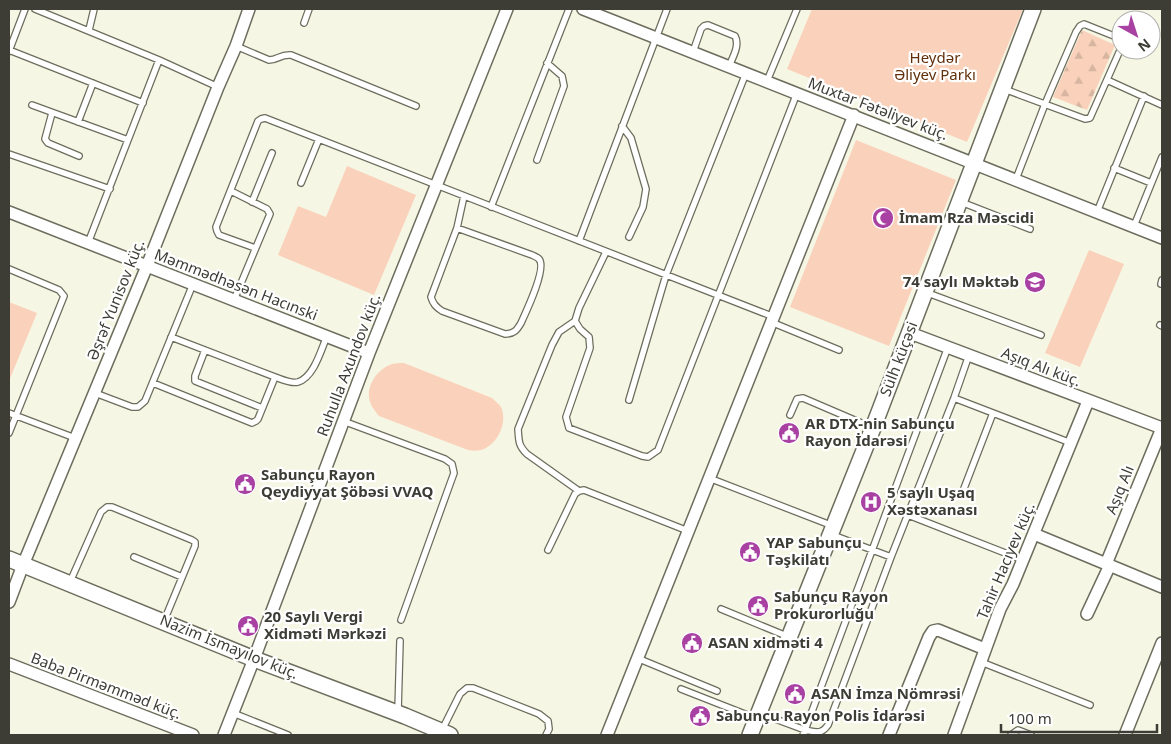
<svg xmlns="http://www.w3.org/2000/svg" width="1171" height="744" viewBox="0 0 1171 744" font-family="'Noto Sans',sans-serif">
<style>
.green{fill:#fad2bb}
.forest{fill:url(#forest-firs)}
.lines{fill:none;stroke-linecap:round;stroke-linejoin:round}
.lane-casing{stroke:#6d6d5e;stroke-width:8}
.street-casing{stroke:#6d6d5e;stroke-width:14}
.secondary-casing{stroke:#6d6d5e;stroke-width:18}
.lane{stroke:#fff;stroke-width:5.5}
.street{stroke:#fff;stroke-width:11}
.secondary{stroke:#fff;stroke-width:15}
.labels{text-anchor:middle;stroke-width:4.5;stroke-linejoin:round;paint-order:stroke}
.park-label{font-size:15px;fill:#612f09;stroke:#fff}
.street-label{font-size:15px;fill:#3d3d36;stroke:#fff}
.poi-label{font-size:15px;font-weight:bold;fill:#3d3d36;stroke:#fff;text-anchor:start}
</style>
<defs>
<pattern id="forest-firs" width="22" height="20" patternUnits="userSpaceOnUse" patternTransform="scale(1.25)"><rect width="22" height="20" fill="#fad2bb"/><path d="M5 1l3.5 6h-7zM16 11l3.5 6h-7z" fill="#d7b5a1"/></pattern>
</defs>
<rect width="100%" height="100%" fill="#f6f6e4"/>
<path class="green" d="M812,9H1023L967,142L787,69Z
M856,140L956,180L889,346L790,307Z
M347,166L416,195L374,295L278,255L298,206L326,217Z
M1089,250L1124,264L1080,367L1045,353Z
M9,302L37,313L9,381Z
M404,363L492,398C495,401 499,404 501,407C508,422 498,443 484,449C479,451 474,451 468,450L379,416C376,412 372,408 370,402C365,387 377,369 392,364C395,363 401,363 404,363Z"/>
<path class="forest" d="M1082,30L1115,45L1087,110L1053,97Z"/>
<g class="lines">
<g class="lane-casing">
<path id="lane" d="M35,9L159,60L218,87
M304,23L309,9
M89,30L94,9
M236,46L269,60C278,60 280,54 291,55L416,106
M9,50L143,103
M9,51L25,9
M693,52L701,29L704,26L708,25L735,36C740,45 733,57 729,66
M1107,80L1162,105
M767,81L797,9
M1004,89L1085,119L1090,118L1121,48
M32,105L128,140
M52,113L45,139L48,143L79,156
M78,122L93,83
M622,126L631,138L646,189L643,207L629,237
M9,154L110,189
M537,160L564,86L562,76L547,63
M1114,168L1151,183
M1016,179L1045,104L1076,32L1080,26L1084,24L1119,38L1121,43
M301,183L319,139
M231,191L267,209L270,214L234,300
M252,202L272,153
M961,202L1030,229
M491,207L569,9
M1097,212L1144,96
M1134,226L1162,157
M457,228L532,255C534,256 537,257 539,259C547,268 526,312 521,323C517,330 514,334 505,334L442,311C436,307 433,304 431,297L457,228L464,196
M579,241L667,9
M88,243L159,60
M255,248L219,235L217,231L216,227L258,121L261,119L265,118L774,317
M606,252L579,308L575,321L580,329L589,337L590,348L566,417L569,428L642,456L648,457L658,450L797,93
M9,269L59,290L64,296L9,433
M1161,284L1162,280
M925,292L1041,335
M575,321L559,332L552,345L518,429C519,441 518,445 527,454L579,491
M771,322L839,350
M1160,325L1162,326
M171,337L275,377C281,379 291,384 298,382C314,377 321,350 327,336
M205,350L195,376V381L262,408
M153,383L252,423L256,421L258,419L275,377
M95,393L132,407H138L145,401L193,284
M954,398L1071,443
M629,400L666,275L746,73
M9,413L75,438
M790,415L797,399L803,398L873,428
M343,421L445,459L452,464L454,473L450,484L401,620
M709,478L833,526
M963,491L993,413
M908,515L1023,560
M830,534L891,557
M548,550L575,494L579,491L584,490L688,531
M134,557L182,577
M70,582L101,512L107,507H112L192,540L195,542V546L164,621
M721,609L789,637
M637,658L717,691
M981,662L1090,705
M681,689L755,718
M398,711L400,641
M233,713L288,735
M759,713L805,730L948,347
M442,730L460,694L467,688H473L539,714L548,721L549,729L546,735
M803,735L805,730C816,732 821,735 828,725L891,557L954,398L969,355
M1011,735L1018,730L1031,735"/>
</g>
<g class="street-casing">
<path id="street" d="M583,9L1162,238
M9,212L369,353
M910,333L1162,428
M1034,534L1162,587
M1106,564L1162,428
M9,602L23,565L147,266L218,87L236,46L249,9
M1087,614L1110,565
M9,664L193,735
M224,735L254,659L369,353L507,9
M607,735L854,115
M889,735L929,637L933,631L938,630L985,649
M954,735L1000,609L1013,584L1088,401
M1125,735L1162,643"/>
</g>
<g class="secondary-casing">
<path id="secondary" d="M9,559L254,659L405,716L450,735
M750,735L873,428L1033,9"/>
</g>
<use href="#lane" class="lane"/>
<use href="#street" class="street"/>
<use href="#secondary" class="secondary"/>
</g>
<defs>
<g id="mosque-disc" transform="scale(1.125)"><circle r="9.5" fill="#a941a3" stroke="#fff"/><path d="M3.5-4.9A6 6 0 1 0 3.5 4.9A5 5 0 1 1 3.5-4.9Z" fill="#fff"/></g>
<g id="school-disc" transform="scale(1.125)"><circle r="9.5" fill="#a941a3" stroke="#fff"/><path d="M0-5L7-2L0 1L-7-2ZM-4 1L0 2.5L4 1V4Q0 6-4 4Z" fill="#fff"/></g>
<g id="civic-disc" transform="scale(1.125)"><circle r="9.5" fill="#a941a3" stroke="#fff"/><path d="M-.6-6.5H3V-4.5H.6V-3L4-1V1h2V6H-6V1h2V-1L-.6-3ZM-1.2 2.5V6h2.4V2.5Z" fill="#fff"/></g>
<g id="hospital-disc" transform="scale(1.125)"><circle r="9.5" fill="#a941a3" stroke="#fff"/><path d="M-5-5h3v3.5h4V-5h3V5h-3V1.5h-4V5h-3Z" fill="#fff"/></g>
</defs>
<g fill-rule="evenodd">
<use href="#mosque-disc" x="883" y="218"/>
<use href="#school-disc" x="1035" y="282"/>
<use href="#civic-disc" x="789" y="433"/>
<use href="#civic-disc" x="245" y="484"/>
<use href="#hospital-disc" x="871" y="502"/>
<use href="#civic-disc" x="750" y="552"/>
<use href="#civic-disc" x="758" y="606"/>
<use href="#civic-disc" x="248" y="626"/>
<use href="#civic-disc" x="692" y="643"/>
<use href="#civic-disc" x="795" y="694"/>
<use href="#civic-disc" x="700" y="716"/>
</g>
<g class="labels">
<g class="park-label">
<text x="935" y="63">Heydər<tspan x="935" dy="17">Əliyev Parkı</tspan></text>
</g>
<g class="street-label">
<text transform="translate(878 109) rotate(21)" y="5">Muxtar Fətəliyev küç.</text>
<text transform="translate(236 285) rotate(21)" y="5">Məmmədhəsən Hacınski</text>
<text transform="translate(116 300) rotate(-68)" y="5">Əşrəf Yunisov küç.</text>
<text transform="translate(899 359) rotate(-69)" y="5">Sülh küçəsi</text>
<text transform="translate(349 365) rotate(-69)" y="5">Ruhulla Axundov küç.</text>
<text transform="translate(1041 367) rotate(21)" y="5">Aşıq Alı küç.</text>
<text transform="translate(1120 490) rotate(-68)" y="5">Aşıq Alı</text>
<text transform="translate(1006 561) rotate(-67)" y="5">Tahir Hacıyev küç.</text>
<text transform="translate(229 647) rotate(22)" y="5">Nazim İsmayılov küç.</text>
<text transform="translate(106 686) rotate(21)" y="5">Baba Pirməmməd küç.</text>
</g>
<g class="poi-label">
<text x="899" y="223">İmam Rza Məscidi</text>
<text x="1019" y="287" text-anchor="end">74 saylı Məktəb</text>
<text x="805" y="429">AR DTX-nin Sabunçu<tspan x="805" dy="17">Rayon İdarəsi</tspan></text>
<text x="261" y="480">Sabunçu Rayon<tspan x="261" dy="17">Qeydiyyat Şöbəsi VVAQ</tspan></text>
<text x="887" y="498">5 saylı Uşaq<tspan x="887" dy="17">Xəstəxanası</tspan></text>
<text x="766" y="548">YAP Sabunçu<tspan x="766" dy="17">Təşkilatı</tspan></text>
<text x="774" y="602">Sabunçu Rayon<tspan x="774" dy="17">Prokurorluğu</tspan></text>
<text x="264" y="622">20 Saylı Vergi<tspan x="264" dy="17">Xidməti Mərkəzi</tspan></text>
<text x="708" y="648">ASAN xidməti 4</text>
<text x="811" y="699">ASAN İmza Nömrəsi</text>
<text x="716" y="721">Sabunçu Rayon Polis İdarəsi</text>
</g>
</g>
<rect width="1171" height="744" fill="none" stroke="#3d3d36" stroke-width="20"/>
<g transform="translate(1136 35) rotate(141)"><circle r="24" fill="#ffffff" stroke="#b1b1af"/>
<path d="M0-4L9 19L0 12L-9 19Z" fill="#a941a3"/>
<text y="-8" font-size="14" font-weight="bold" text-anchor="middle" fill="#3d3d36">N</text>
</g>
<path d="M1001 724v8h156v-8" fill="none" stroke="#3d3d36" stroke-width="2.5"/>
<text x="1008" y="724" font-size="15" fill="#3d3d36" stroke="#ffffff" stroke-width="4" paint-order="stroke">100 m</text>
</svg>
